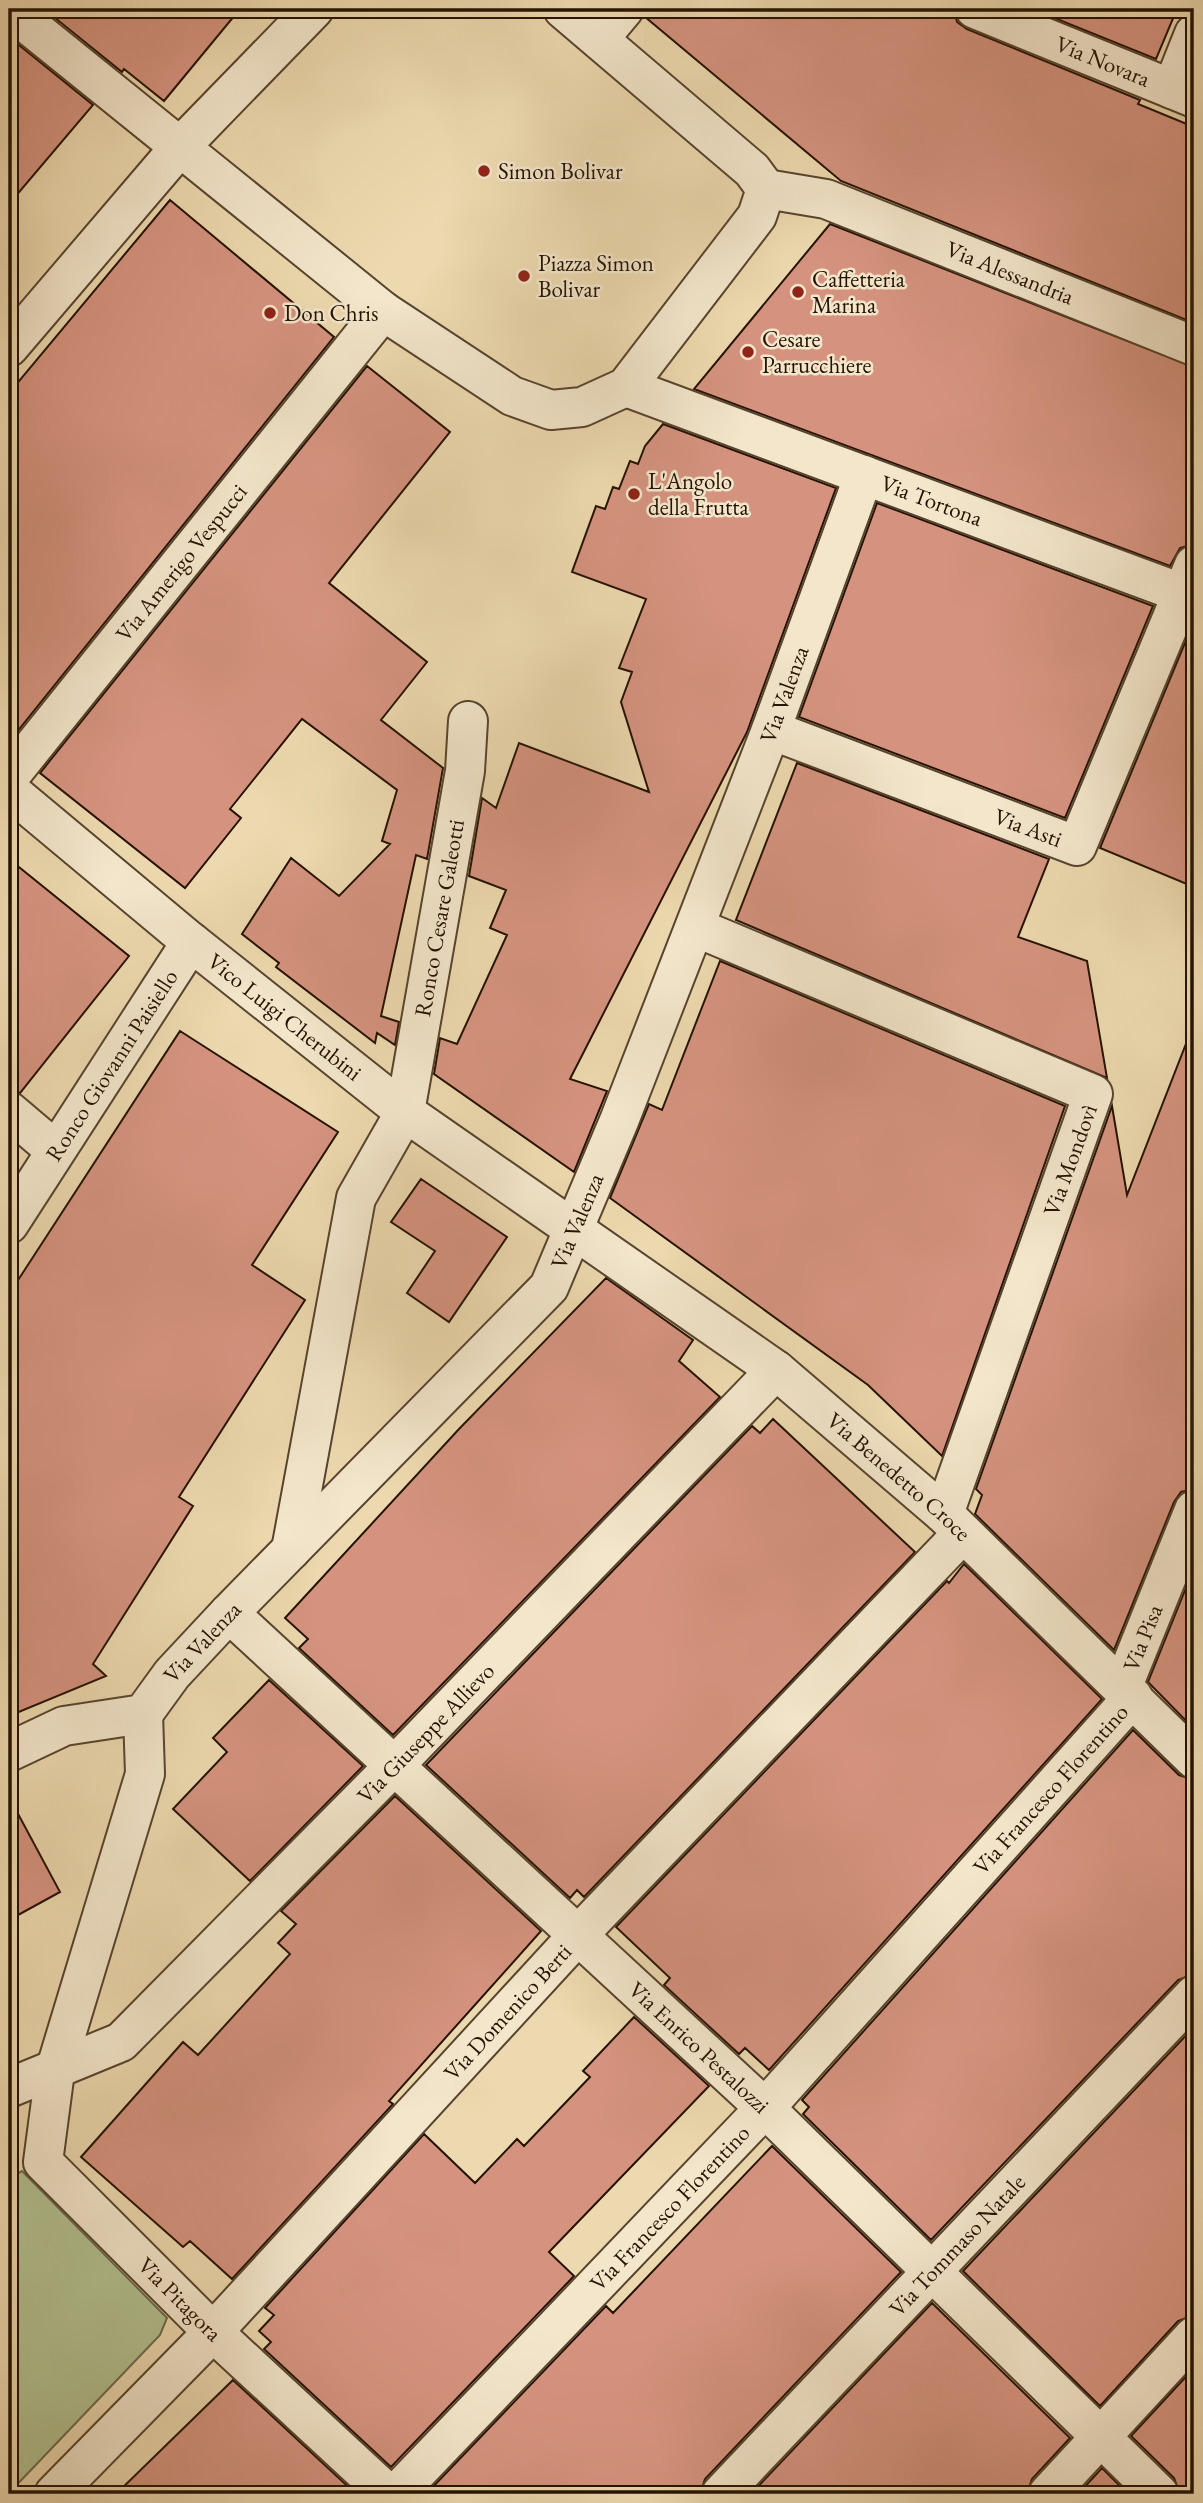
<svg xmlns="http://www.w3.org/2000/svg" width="1203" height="2503" viewBox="0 0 1203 2503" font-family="'EB Garamond',serif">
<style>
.green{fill:#b2c090;stroke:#6c694a;stroke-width:2}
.building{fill:#d5937f;stroke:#251203;stroke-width:2}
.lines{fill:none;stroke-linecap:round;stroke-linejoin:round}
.minor-casing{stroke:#57442e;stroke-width:42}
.minor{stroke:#f3e6cb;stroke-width:38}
.poi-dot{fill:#8f2418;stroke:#f3e6cb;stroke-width:2.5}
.labels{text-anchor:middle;stroke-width:5;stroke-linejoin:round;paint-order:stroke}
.street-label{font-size:23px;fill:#251203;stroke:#f3e6cb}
.poi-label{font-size:23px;fill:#251203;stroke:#f3e6cb;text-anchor:start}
</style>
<rect width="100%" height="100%" fill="#edd9af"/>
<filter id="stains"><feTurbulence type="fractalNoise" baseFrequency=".00286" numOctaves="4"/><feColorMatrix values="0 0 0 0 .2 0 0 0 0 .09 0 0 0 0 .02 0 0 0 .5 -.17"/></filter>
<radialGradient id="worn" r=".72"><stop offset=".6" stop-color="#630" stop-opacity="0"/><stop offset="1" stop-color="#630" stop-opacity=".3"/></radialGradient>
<path class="green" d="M22,2171L167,2318L160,2335L9,2493V2178Z"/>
<path class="building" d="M44,9H240L164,101L124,69L122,72Z
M645,9H954L957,22L967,29L1140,100L1138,104L1194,127V323L841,181L644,16Z
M1032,9H1177L1156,59Z
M9,37L93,105L9,204Z
M170,200L334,337L9,742V393Z
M830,224L1194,367V544L1180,548L1170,566L694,389Z
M367,366L450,432L329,583L427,662L381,720L443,768L427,859L416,855L381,1016L399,1022L395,1045L377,1033L375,1043L276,967L279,963L242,934L291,858L339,896L390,844L382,841L397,790L302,719L230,809L241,818L185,888L40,773Z
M663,424L836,488L747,732L570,1079L607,1091L574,1172L434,1074L440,1038L457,1044L507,935L490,928L506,890L469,876L482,798L496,808L519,743L649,792L621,702L632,672L619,668L646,599L572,572L596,506L605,509L613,487L619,489L630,461L638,464L645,446Z
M877,503L1153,606L1065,818L799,717Z
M1194,621V887L1100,848Z
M797,763L1049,859L1018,937L1087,961L1107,1078L736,920Z
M9,859L129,956L20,1093L9,1090Z
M720,961L1065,1106L942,1456L868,1385L610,1198L649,1104L662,1110Z
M180,1031L338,1132L252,1265L305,1300L179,1497L193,1506L93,1664L106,1676L9,1716V1294Z
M1191,1031L1194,1032V1489L1181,1492L1174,1502L1114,1650L975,1514L982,1495L976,1489L1112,1106L1127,1195Z
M421,1179L507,1237L449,1322L407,1293L435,1251L391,1222Z
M606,1278L693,1340L679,1361L720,1397L393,1735L299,1648L308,1639L285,1618L459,1429Z
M773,1419L915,1552L584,1897L577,1890L570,1898L426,1765L752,1426L760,1433Z
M964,1564L1102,1699L769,2070L745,2048L739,2054L664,1985L670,1978L616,1927L947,1581L949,1583Z
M1194,1568V1729L1148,1682Z
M269,1680L363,1766L250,1881L173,1809L227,1752L213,1738Z
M1133,1730L1179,1775L1194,1780V1974L1178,1980L931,2240L803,2114L809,2107L802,2100Z
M395,1796L541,1931L389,2101L393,2104L232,2279L190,2241L183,2247L81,2157L183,2042L198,2055L290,1954L278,1943L296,1924L281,1911Z
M9,1797L60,1892L9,1920Z
M634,2017L709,2086L549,2252L574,2276L391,2467L264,2349L271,2342L259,2331L274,2315L265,2308L424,2134L475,2183L517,2139L524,2146L590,2077L583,2071Z
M1194,2027V2315L1178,2321L1100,2406L963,2271Z
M772,2146L901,2272L705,2479L700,2494H426L606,2306L613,2313Z
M932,2303L1070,2438L1032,2479L1027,2494H751Z
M1194,2368V2494H1180L1174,2478L1131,2436Z
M233,2380L356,2494H116Z
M1102,2468L1128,2494H1078Z"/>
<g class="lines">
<g class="minor-casing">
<g id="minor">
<path d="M9,9L383,311L512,396L551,410L582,407L626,387L757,216L766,189L752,170L563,9"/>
<path id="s1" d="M975,9L1194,98"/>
<path d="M599,39L624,9"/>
<path d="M1172,89L1194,34"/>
<path id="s2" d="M766,189L826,199L1194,346"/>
<path d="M9,347L179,148L314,9"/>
<path id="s3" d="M626,387L1184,594"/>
<path id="s4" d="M771,730L1077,846L1194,565"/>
<path id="s5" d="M9,777L383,311"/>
<path id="s6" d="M9,790L191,942L405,1112L776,1370L944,1514L1194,1759"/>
<path d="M695,927L1093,1094L944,1514"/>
<path d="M9,1111L55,1150"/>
<path id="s7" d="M9,1224L191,942"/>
<path id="s8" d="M291,1550L356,1198L405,1112L465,771L468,721"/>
<path id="s9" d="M229,1613L765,2108L1159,2494"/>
<path id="s10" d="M1123,1686L1194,1510"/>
<path id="s11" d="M143,1714L145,1774L55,2071L43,2162L213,2332L388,2494"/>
<path id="s12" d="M9,1752L64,1726L143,1714L172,1674L229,1613L549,1287L619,1121L771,730L864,475"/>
<path id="s13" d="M9,2088L121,2042L394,1766L776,1370"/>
<path id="s14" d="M54,2494L213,2332L579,1934L963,1533"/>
<path id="s15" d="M396,2494L765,2108L1133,1697"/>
<path id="s16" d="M721,2494L1194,1995"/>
<path d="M1048,2494L1194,2336"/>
</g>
</g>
<use href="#minor" class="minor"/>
</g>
<g class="poi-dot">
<circle cx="484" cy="171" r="7"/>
<circle cx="524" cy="276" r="7"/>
<circle cx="798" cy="292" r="7"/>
<circle cx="270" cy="313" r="7"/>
<circle cx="748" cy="352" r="7"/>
<circle cx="634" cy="494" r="7"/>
</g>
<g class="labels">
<g class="street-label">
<text dy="8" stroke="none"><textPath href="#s1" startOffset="138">Via Novara</textPath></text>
<text dy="8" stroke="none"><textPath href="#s2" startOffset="259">Via Alessandria</textPath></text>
<text dy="8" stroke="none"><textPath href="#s3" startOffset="326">Via Tortona</textPath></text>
<text dy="8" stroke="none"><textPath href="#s5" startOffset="275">Via Amerigo Vespucci</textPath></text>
<text dy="8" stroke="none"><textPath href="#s12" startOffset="1368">Via Valenza</textPath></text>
<text dy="8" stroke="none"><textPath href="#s4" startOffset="275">Via Asti</textPath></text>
<text dy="8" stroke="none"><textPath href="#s8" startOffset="654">Ronco Cesare Galeotti</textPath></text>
<text dy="8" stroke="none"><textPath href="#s6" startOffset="357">Vico Luigi Cherubini</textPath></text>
<text dy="8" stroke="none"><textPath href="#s7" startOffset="189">Ronco Giovanni Paisiello</textPath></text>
<text transform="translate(1070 1160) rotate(-70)" y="8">Via Mondovì</text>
<text dy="8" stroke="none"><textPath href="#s12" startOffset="802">Via Valenza</textPath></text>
<text dy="8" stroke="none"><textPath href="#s6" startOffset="1125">Via Benedetto Croce</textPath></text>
<text dy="8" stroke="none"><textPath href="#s10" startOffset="52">Via Pisa</textPath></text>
<text dy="8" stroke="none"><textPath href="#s12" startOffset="234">Via Valenza</textPath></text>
<text dy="8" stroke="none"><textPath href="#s13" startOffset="555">Via Giuseppe Allievo</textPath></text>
<text dy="8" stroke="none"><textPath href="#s15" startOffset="962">Via Francesco Florentino</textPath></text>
<text dy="8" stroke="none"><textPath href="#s14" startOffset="662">Via Domenico Berti</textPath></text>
<text dy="8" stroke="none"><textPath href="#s9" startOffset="640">Via Enrico Pestalozzi</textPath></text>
<text dy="8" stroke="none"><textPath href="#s15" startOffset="396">Via Francesco Florentino</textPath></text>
<text dy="8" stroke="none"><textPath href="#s16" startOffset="343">Via Tommaso Natale</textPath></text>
<text dy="8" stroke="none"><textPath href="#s11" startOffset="656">Via Pitagora</textPath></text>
</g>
<g class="poi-label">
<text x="498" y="179">Simon Bolivar</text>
<text x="538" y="271">Piazza Simon<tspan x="538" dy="26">Bolivar</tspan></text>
<text x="812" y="287">Caffetteria<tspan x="812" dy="26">Marina</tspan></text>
<text x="284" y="321">Don Chris</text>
<text x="762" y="347">Cesare<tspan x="762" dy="26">Parrucchiere</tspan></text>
<text x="648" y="489">L'Angolo<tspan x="648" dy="26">della Frutta</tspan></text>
</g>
</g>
<rect width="1203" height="2503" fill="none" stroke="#edd9af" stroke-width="35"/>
<rect x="10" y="10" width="1182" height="2482" fill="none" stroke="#251203" stroke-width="3.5"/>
<rect x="18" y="18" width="1168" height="2468" fill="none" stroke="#251203" stroke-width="2"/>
<rect width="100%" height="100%" filter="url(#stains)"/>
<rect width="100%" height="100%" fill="url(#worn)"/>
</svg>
